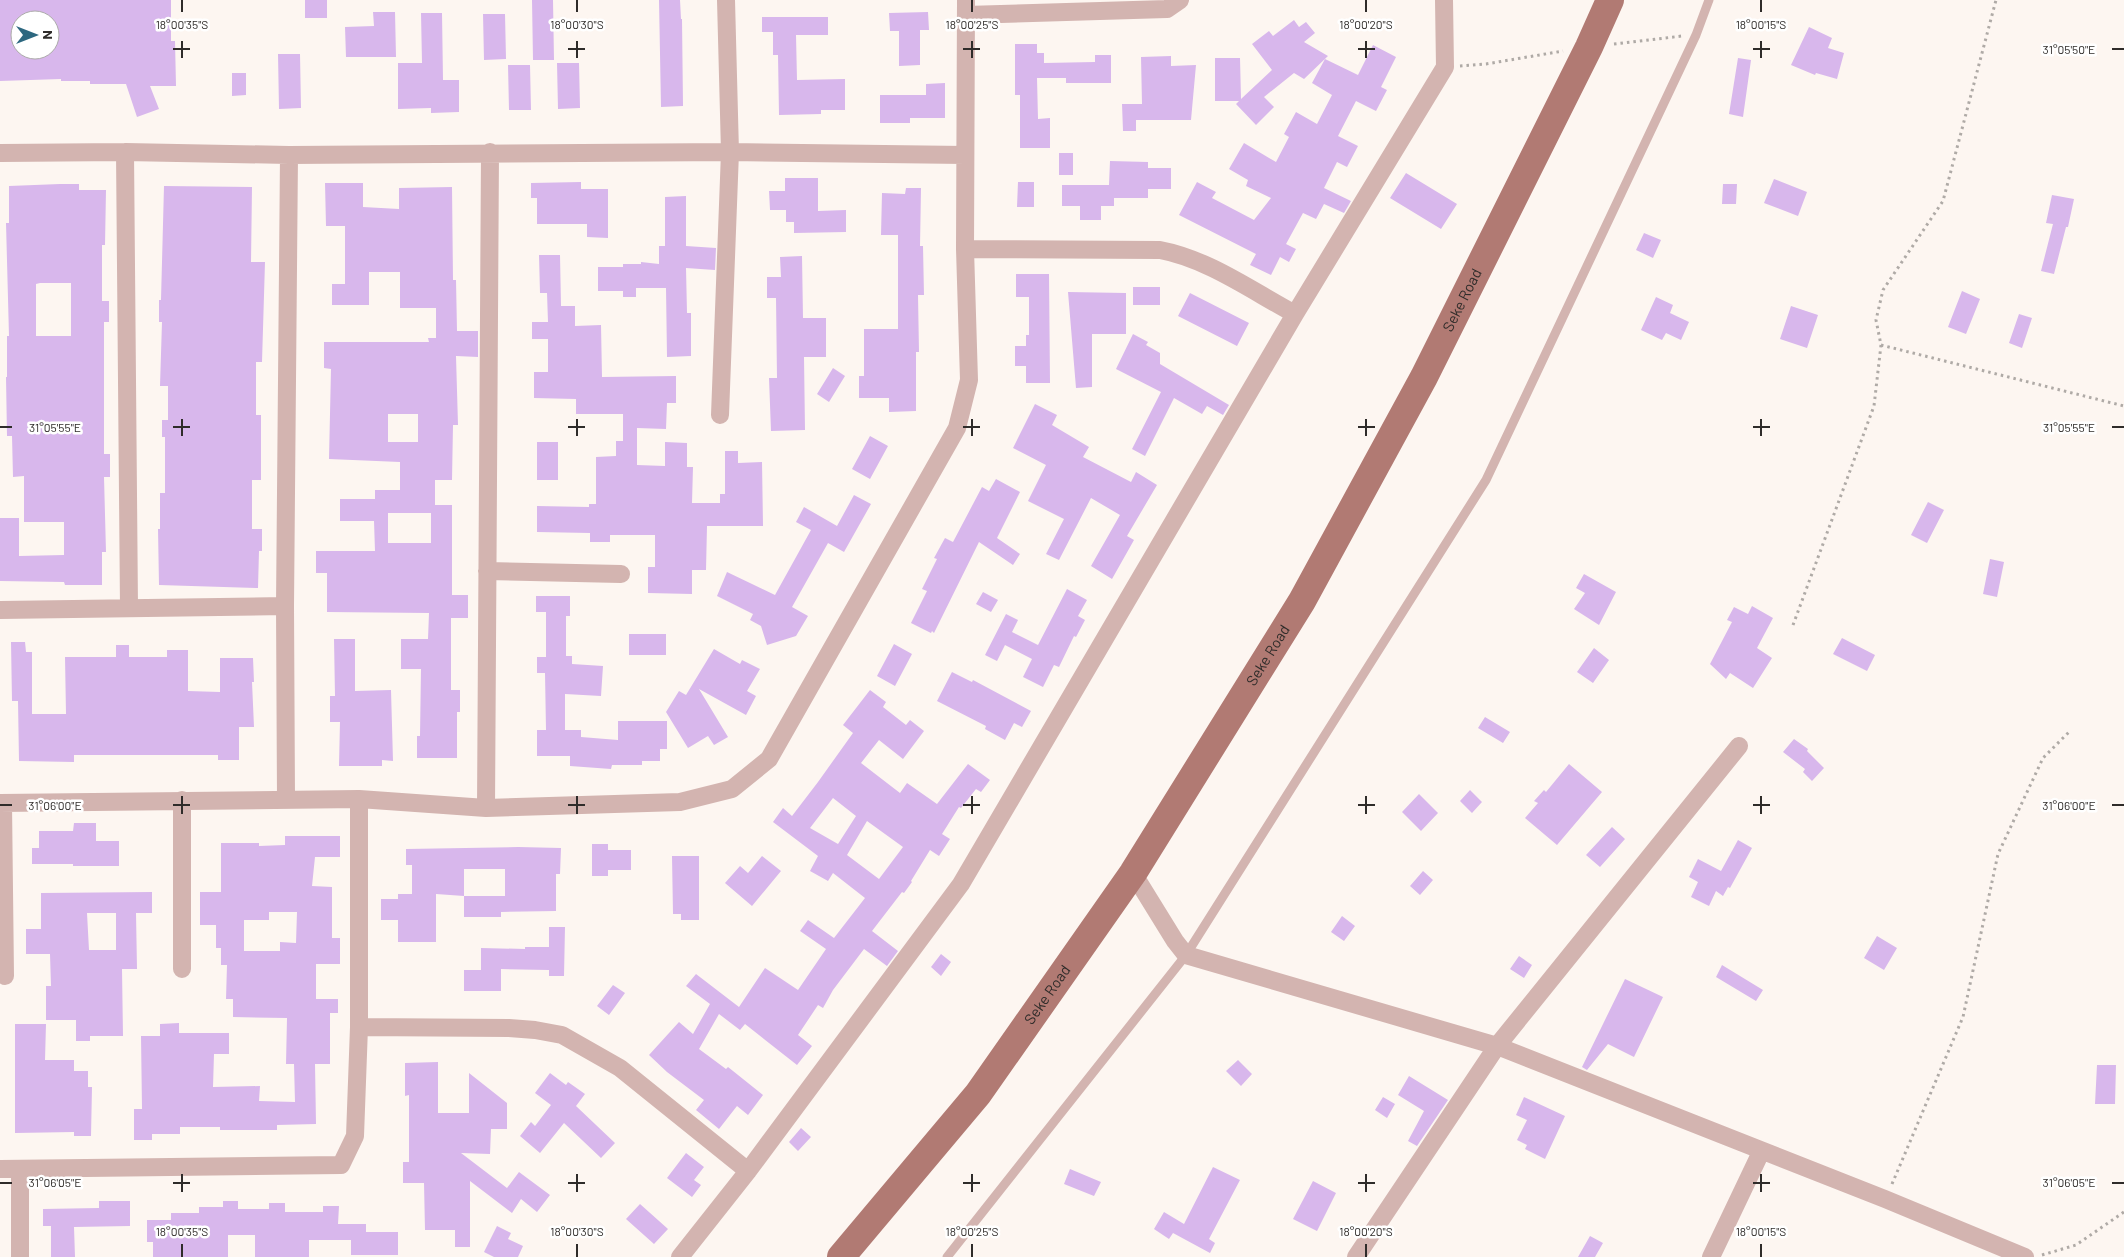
<svg xmlns="http://www.w3.org/2000/svg" width="2124" height="1257" viewBox="0 0 2124 1257" font-family="Barlow,sans-serif">
<style>
.building{fill:#d8b7ec;fill-rule:evenodd}
.lines{fill:none;stroke-linecap:round;stroke-linejoin:round}
.path{stroke:#afaaa6;stroke-width:3;stroke-dasharray:2.5 4;stroke-linecap:butt}
.service{stroke:#d3b4b0;stroke-width:9}
.minor{stroke:#d3b4b0;stroke-width:18}
.primary{stroke:#b17a73;stroke-width:28}
.ticks{fill:none;stroke:#2f2c2a;stroke-width:2}
.labels{text-anchor:middle;stroke-width:5;stroke-linejoin:round;paint-order:stroke}
.street-label{font-size:15px;fill:#2f2c2a;stroke:#fff}
.ticks-label{font-size:12px;text-anchor:middle;fill:#2f2c2a;stroke:#fff;stroke-width:5;stroke-linejoin:round;paint-order:stroke}
</style>
<rect width="100%" height="100%" fill="#fdf6f1"/>
<path class="building" d="M0,0H171V41H175L176,86H150L159,109L137,117L126,84H90V81H61V79L0,81ZM18,19L50,20V50H17Z
M305,0H327V18H305Z
M532,0H553L554,60H533Z
M659,0H680L681,19H682L683,106L661,107Z
M373,12H395L396,57H346L345,27L374,26Z
M928,12L929,30H920V65L899,66V31H890L889,13Z
M421,13H442L443,80H459V112L431,113V108L398,109V63H422Z
M483,14H505L506,59L484,60Z
M762,17H828V35H796L797,80L845,79V110H821V114L779,115L778,55H773V32H762Z
M1294,20L1299,27L1306,22L1315,33L1304,42L1328,56L1304,79L1294,73L1264,97L1274,107L1256,125L1236,104L1239,101H1215V58H1240L1241,99L1272,70L1252,44L1269,31L1273,36Z
M1809,27L1832,38L1828,48L1844,53L1837,79L1816,73L1815,75L1791,65Z
M1015,44H1037V53H1044V63L1095,62V55H1111V83H1066V78H1037L1038,119L1050,118V148H1020V95H1015Z
M1373,45L1396,57L1381,87L1387,90L1376,111L1356,101L1338,136L1358,146L1347,167L1337,162L1324,188L1351,201L1344,213L1324,204L1316,219L1303,213L1286,244L1296,249L1289,262L1280,257L1271,275L1250,265L1256,254L1179,215L1197,182L1216,192L1212,198L1254,220L1271,198L1246,186L1248,180L1229,169L1244,143L1276,162L1289,137L1284,134L1296,112L1317,124L1332,95L1312,83L1325,59L1358,75Z
M278,54H300L301,108L279,109Z
M1171,56V66L1196,65L1191,120H1136V131H1123L1122,104H1142L1141,57Z
M1738,58L1751,60L1743,117L1729,114Z
M557,63H579L580,108L558,109Z
M508,65H530L531,110H509Z
M232,73H246V95L232,96Z
M945,83V118H910V123H880V95H926V84Z
M1059,153H1073V175H1059Z
M1110,161L1148,162V168H1171V189H1148V198H1114V206H1101V220H1080V206H1062V185H1109Z
M1406,173L1457,204L1441,229L1390,198Z
M785,178H818V211L846,210V232L794,233V222H786V210H770L769,191H785Z
M1774,179L1807,192L1798,216L1764,203Z
M581,182V189H608V238L587,237V224H537V198H531V183Z
M1018,182H1034V207H1017Z
M325,183H363V207L399,209V188L452,187L453,280H456L457,331H478V357L456,356L458,425H453L452,480H435V505H452V595H468V618H451V690H460V712H457V758H417V736H420L421,669H401V639H428L429,613L327,612V573H316V551H375L374,521H340V499H375V490H400V462L329,459L331,369L324,368V342H429L428,338H436V308H400V272H369V305H332V284H345V226H326ZM388,414H418V442H388ZM388,513H431V543H388Z
M60,184H79V190H106L105,245H102V301H109V322H104V454H110V477H104L106,552H102V585H65L64,582L0,581V518H19V556L64,555V522H24V476L13,477L12,436H7L6,377H7V336H9L6,223H9V186ZM40,283H71V336H36V284Z
M1723,184H1737L1736,204H1722Z
M164,186L252,187L251,262H265L262,362H256V415H261V480H252V529H262V551H259L258,588L159,585L158,529H160V493H165V437H162V420H168V386H160L162,322H159V300H161Z
M906,188H921L920,246H923L924,295H918L919,352H916V411L889,412V398H859V376H864V329H898V235H881L882,193L905,194Z
M2052,195L2074,199L2068,227H2066L2054,274L2041,271L2053,224L2046,223Z
M686,196V246L716,248L715,270L686,268L687,313H691V356L667,357L666,288H636V297H623V291H598V267H623V264H641V262L659,264V246H665V197Z
M1644,233L1661,240L1653,258L1636,250Z
M539,255H560L561,306H575V326L601,325L602,377L676,376V403H667L666,429L637,428V465L665,466V442L687,443V467H693L692,503H720V494H725V451H738V463L762,462L763,526H707L706,570H692V594L648,593V567H655V535H610V542H590V533L537,532V506L589,507V504H596V457L616,456V441H623V414H576V399L534,398V372H548V339H532V322H548L547,293H540Z
M802,256L803,318H826V357H804L805,430L771,431L769,378H777L776,298H767V277H781L780,257Z
M1016,274H1049L1050,383H1026V366H1015V346H1026V335H1029V297H1016Z
M1133,287H1160V305H1133Z
M1962,291L1980,299L1966,334L1948,327Z
M1068,292L1126,293V334H1092V387L1076,388Z
M1190,293L1249,323L1237,346L1178,316Z
M1656,297L1673,305L1670,313L1689,322L1681,340L1666,333L1662,340L1641,330Z
M1791,306L1818,315L1807,348L1780,339Z
M2019,314L2032,318L2022,348L2009,343Z
M1133,334L1148,342L1146,345L1160,353V364L1229,405L1223,415L1207,406L1202,414L1174,398L1145,456L1132,449L1161,392L1116,369Z
M833,368L845,376L829,402L817,394Z
M1035,404L1057,415L1052,425L1089,447L1083,457L1131,482L1136,472L1157,485L1127,536L1134,540L1112,579L1091,566L1120,515L1091,498L1059,560L1046,554L1064,519L1028,501L1046,465L1013,448Z
M870,436L888,446L870,479L852,469Z
M537,442H558V480H537Z
M996,479L1020,492L997,538L1020,554L1013,565L979,542L934,633L932,631L931,633L911,623L927,591L922,589L937,559L934,558L945,538L953,542L982,487L989,491Z
M854,495L871,504L844,552L828,543L792,607L808,616L796,636L767,645L761,626L750,620L753,614L717,596L727,572L775,595L811,530L796,522L804,507L837,526Z
M1928,502L1944,510L1927,543L1911,535Z
M1990,559L2004,562L1997,597L1983,594Z
M1584,574L1616,592L1599,625L1574,609L1585,593L1576,588Z
M1067,589L1087,600L1078,616L1085,620L1076,637L1074,636L1059,667L1054,665L1043,687L1023,677L1032,659L1005,645L997,661L985,655L1006,614L1018,620L1012,632L1038,645Z
M983,592L998,600L991,612L976,604Z
M536,596H570V616H566V656H572V664L603,666L601,696L565,694V730H581V737L618,740V721H667V749H660V761H642V765H612L611,769L570,766V756H537V730H546L545,673H537V657H546V612H536Z
M1752,606L1773,618L1757,648L1772,658L1753,688L1730,673L1726,679L1710,664L1732,622L1727,620L1734,607L1748,614Z
M629,634H666V655H629Z
M1842,638L1875,655L1867,671L1833,654Z
M334,639H355V691L391,690L393,761L382,760V766H339L340,722H330V696H335Z
M11,642H25L26,652H32V714H66L65,657H116V645H129V657H167V650H188V691L220,692V658H253L254,682H252L254,727H239V760H218V755H74V762L19,761L18,701H12Z
M894,644L912,654L895,686L877,676Z
M1594,648L1609,660L1593,683L1577,672Z
M714,649L740,664L742,660L760,669L747,691L756,696L746,715L699,689L728,737L714,745L708,736L688,748L666,712L679,691L686,695Z
M952,672L972,682L973,680L1031,711L1022,727L1014,723L1005,740L985,729L986,726L937,701Z
M870,690L886,702L883,707L906,725L910,720L924,731L903,759L879,740L861,763L900,793L907,783L937,804L968,764L990,780L981,792L976,789L961,808L959,807L942,834L950,839L939,856L930,850L911,881L912,882L904,893L902,892L872,931L898,951L887,966L864,949L833,990L823,1008L818,1005L798,1035L812,1046L797,1065L745,1024L740,1030L719,1014L699,1049L726,1069L728,1067L763,1095L748,1115L737,1106L719,1129L696,1110L704,1100L667,1072L649,1055L679,1022L693,1034L710,1004L686,986L696,974L739,1007L765,968L798,990L826,949L800,931L808,920L834,938L865,898L833,873L828,881L810,871L818,856L773,822L783,808L792,816L818,782L853,733L843,725ZM833,798L856,816L838,844L810,828ZM867,821L903,847L879,879L847,855Z
M1485,717L1510,732L1503,743L1478,728Z
M1794,739L1808,749L1807,751L1824,768L1812,781L1803,772L1805,769L1783,752Z
M1569,764L1602,792L1557,845L1525,818L1538,803L1534,801L1544,790L1546,792Z
M1470,790L1482,802L1472,813L1460,801Z
M1419,794L1438,813L1421,831L1402,812Z
M74,823H96V841H119V866H73V864H32V848H39V831H73Z
M1612,827L1625,839L1600,867L1586,855Z
M285,836H340V857H315L312,886L332,887V938H340V964H316V999H338V1013H330V1064H315L316,1124L277,1125V1130H220V1127H180V1134H152V1140H134V1109H142L141,1036H160V1024L179,1023V1033H229V1054H214L213,1087L260,1086L259,1101L295,1102L294,1064H286L287,1018L233,1017V999H226L227,965H221V948H216V925H200V892H221V843H259V846L285,845ZM269,912H297L296,943L280,942V951H244V920H269Z
M1738,840L1752,848L1730,888L1728,887L1723,896L1716,891L1709,906L1691,897L1698,882L1689,877L1698,859L1721,871Z
M592,844H608V850H631V870H608V876H592Z
M518,847L561,848L560,874H556V911L501,912V917H464V896H505V869H464V896L436,894V942H398V920H381V899H398V894H412V865H406V849Z
M672,856H699V920H681V914H673Z
M762,856L781,871L752,906L725,883L740,866L748,873Z
M1423,871L1433,880L1420,895L1410,886Z
M152,892V913H136L137,969H122L123,1036H90V1041H76V1020H46V986H51L50,954H26V929H41V893ZM87,913H116V950H89Z
M1342,916L1355,926L1344,941L1331,932Z
M549,927H565L564,976H549V970L501,969V991H464V970H481V948L525,949V947H549Z
M1877,936L1897,948L1884,970L1864,958Z
M941,954L951,962L941,976L931,967Z
M1519,956L1532,965L1524,978L1510,969Z
M1722,965L1763,990L1756,1001L1716,977Z
M1625,979L1663,997L1634,1057L1608,1044L1587,1070L1582,1067Z
M613,985L625,993L609,1015L597,1006Z
M15,1024H46L45,1060H74V1071H88V1087H92L91,1136H74V1132L15,1133Z
M1238,1060L1252,1074L1241,1086L1226,1071Z
M438,1062V1113H469V1073L507,1103V1129H491L490,1154L461,1153L507,1188L519,1172L550,1195L537,1212L521,1199L512,1213L470,1181V1247H455V1230H425L424,1183H403V1162H409V1095L405,1096V1063Z
M2097,1065H2116L2115,1104H2095Z
M550,1073L566,1085L568,1082L585,1094L576,1106L615,1143L601,1158L564,1123L540,1153L520,1136L531,1122L535,1126L551,1105L535,1093Z
M1409,1076L1448,1100L1417,1146L1408,1141L1424,1111L1398,1095Z
M1383,1097L1395,1104L1387,1118L1375,1110Z
M1524,1097L1565,1116L1545,1159L1525,1149L1527,1145L1517,1140L1527,1120L1516,1115Z
M801,1128L811,1137L798,1151L789,1142Z
M686,1153L704,1167L694,1180L701,1185L692,1197L667,1178Z
M1213,1167L1240,1180L1209,1239L1215,1243L1210,1253L1173,1233L1169,1239L1154,1229L1164,1212L1184,1224Z
M1070,1169L1101,1182L1094,1196L1064,1184Z
M1313,1181L1336,1193L1317,1231L1293,1219Z
M99,1201H130V1226L74,1227L75,1257H51V1226H43V1209L99,1208Z
M223,1201H238V1209H269V1203H285V1212H323V1206H339L338,1224H366V1232H398V1255H351V1240H309V1257H255V1235H228V1257H153V1242H147V1220H171V1213H199V1207H223Z
M640,1204L668,1229L654,1244L626,1219Z
M497,1226L511,1233L508,1239L523,1246L518,1257H494L484,1252Z
M1590,1236L1603,1243L1595,1257H1578Z"/>
<g class="lines">
<path class="path" d="M1614,44L1682,36
M1460,66L1486,64L1563,51
M1881,345L2124,406
M1793,625L1874,406L1881,345L1876,320L1883,290L1943,201L1996,0
M1892,1184L1963,1017L1998,854L2043,758L2070,731
M2042,1255L2076,1245L2124,1212"/>
<path class="service" d="M947,1257L1186,955L1486,480L1696,35L1709,0"/>
<path class="minor" d="M966,15L1167,9L1180,0
M125,152L129,608
M0,153L125,152L289,155L730,152L965,155
M965,249L1160,250C1208,259 1252,291 1295,314
M720,415L730,152L726,0
M487,571L621,574
M0,610L285,606
M286,799L285,606L289,155
M182,800V969
M0,803L359,799L486,808L680,802L732,789L769,759L957,428L969,380L965,249L966,0
M3,803L5,976
M486,808L490,152
M1133,873L1175,941L1186,955L1497,1046L1885,1199L2025,1257
M359,1027L509,1028L535,1030L562,1035L620,1068L748,1171
M0,1169L341,1165L355,1136L359,1027V799
M20,1257V1169
M680,1257L748,1171L961,884L1295,314L1445,67L1444,0
M1356,1257L1497,1046L1739,746
M1711,1257L1761,1152"/>
<path class="primary" id="s1" d="M841,1257L978,1094L1133,873L1302,601L1424,377L1589,47L1610,0"/>
</g>
<path class="ticks" d="M182,0V12M577,0V12M972,0V12M1366,0V12M1761,0V12M182,41V58M577,41V58M972,41V58M1366,41V58M1761,41V58M173,49H190M568,49H585M963,49H980M1358,49H1375M1753,49H1770M2112,49H2124M182,419V436M577,419V436M972,419V436M1366,419V436M1761,419V436M0,427H12M173,427H190M568,427H585M963,427H980M1358,427H1375M1753,427H1770M2112,427H2124M182,796V814M577,796V814M972,796V814M1366,796V814M1761,796V814M0,805H12M173,805H190M568,805H585M963,805H980M1358,805H1375M1753,805H1770M2112,805H2124M182,1174V1192M577,1174V1192M972,1174V1192M1366,1174V1192M1761,1174V1192M0,1183H12M173,1183H190M568,1183H585M963,1183H980M1358,1183H1375M1753,1183H1770M2112,1183H2124M182,1244V1257M577,1244V1257M972,1244V1257M1366,1244V1257M1761,1244V1257"/>
<g class="labels">
<g class="street-label">
<text dy="5" stroke="none"><textPath href="#s1" startOffset="1144">Seke Road</textPath></text>
<text dy="5" stroke="none"><textPath href="#s1" startOffset="739">Seke Road</textPath></text>
<text dy="5" stroke="none"><textPath href="#s1" startOffset="334">Seke Road</textPath></text>
</g>
</g>
<g class="ticks-label">
<text x="182" y="29">18°00'35"S</text>
<text x="577" y="29">18°00'30"S</text>
<text x="972" y="29">18°00'25"S</text>
<text x="1366" y="29">18°00'20"S</text>
<text x="1761" y="29">18°00'15"S</text>
<text x="2069" y="54">31°05'50"E</text>
<text x="2069" y="432">31°05'55"E</text>
<text x="55" y="432">31°05'55"E</text>
<text x="2069" y="810">31°06'00"E</text>
<text x="55" y="810">31°06'00"E</text>
<text x="55" y="1187">31°06'05"E</text>
<text x="2069" y="1187">31°06'05"E</text>
<text x="182" y="1236">18°00'35"S</text>
<text x="577" y="1236">18°00'30"S</text>
<text x="972" y="1236">18°00'25"S</text>
<text x="1366" y="1236">18°00'20"S</text>
<text x="1761" y="1236">18°00'15"S</text>
</g>
<g transform="translate(35 35) rotate(90)"><circle r="24" fill="#ffffff" stroke="#acabaa"/>
<path d="M0-4L9 19L0 12L-9 19Z" fill="#2d6880"/>
<text y="-8" font-size="14" font-weight="bold" text-anchor="middle" fill="#2f2c2a">N</text>
</g>
</svg>
